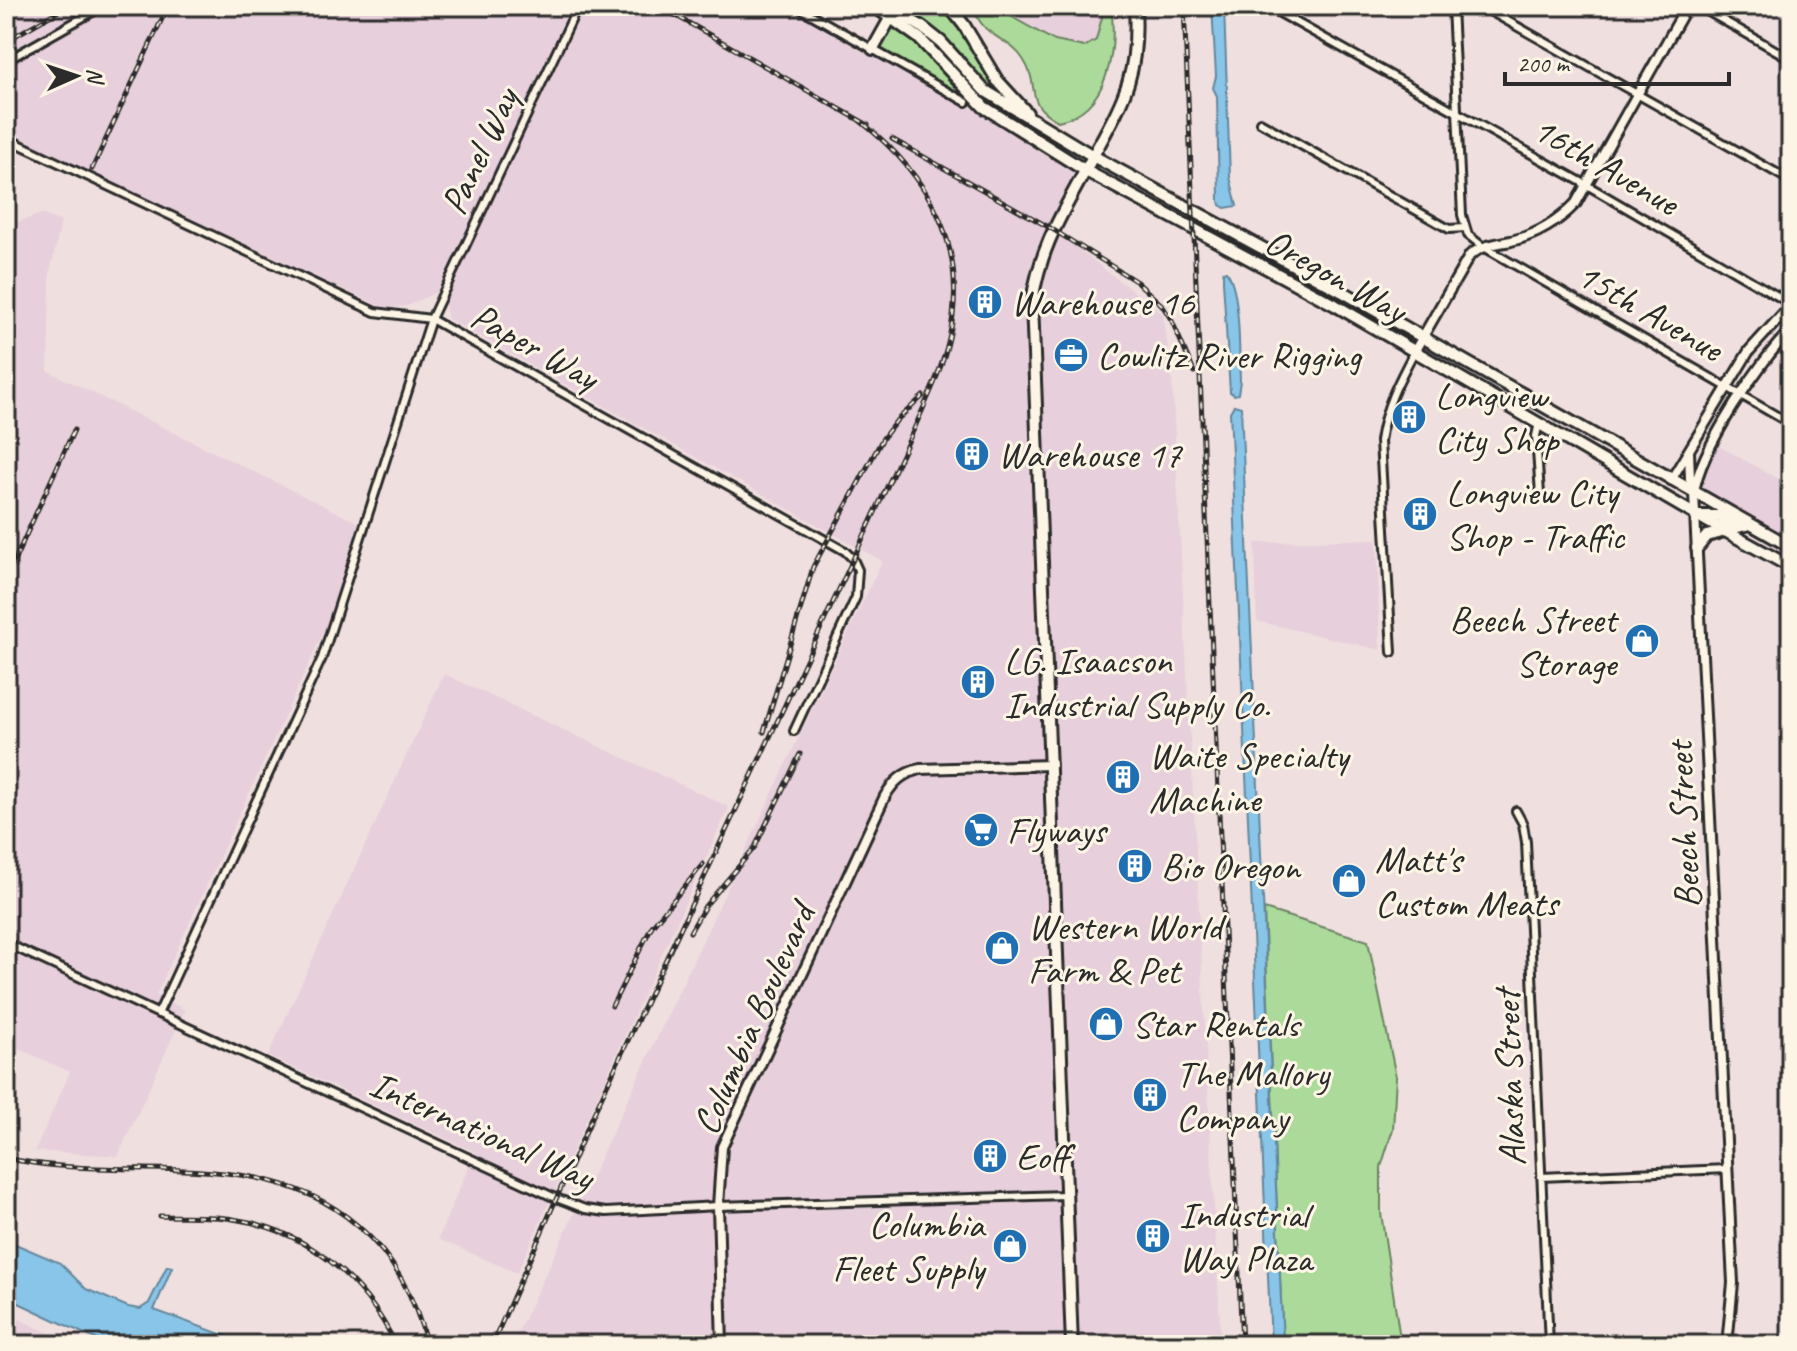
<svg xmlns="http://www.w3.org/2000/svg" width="1797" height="1351" viewBox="0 0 1797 1351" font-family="Caveat,sans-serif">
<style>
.built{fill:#e7cfdb}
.green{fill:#abda9a;stroke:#6b8262;stroke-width:2}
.water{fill:#88c5e8;stroke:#63879c;stroke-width:2}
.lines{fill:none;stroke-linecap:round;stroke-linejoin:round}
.minor-casing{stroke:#2b2b2b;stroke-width:12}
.tertiary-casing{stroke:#2b2b2b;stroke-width:14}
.primary-casing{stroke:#2b2b2b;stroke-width:16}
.trunk-casing{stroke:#2b2b2b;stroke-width:16}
.minor{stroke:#fcf5e5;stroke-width:6}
.tertiary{stroke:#fcf5e5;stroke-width:8}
.primary{stroke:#fcf5e5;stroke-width:10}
.trunk{stroke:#fcf5e5;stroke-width:10}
.rail-casing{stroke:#2b2b2b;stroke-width:5}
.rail{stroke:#fcf5e5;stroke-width:2;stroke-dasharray:6;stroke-linecap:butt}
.labels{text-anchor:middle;stroke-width:6;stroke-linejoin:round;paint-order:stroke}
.street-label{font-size:38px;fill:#2b2b2b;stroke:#fcf5e5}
.poi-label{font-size:38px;fill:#2b2b2b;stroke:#fcf5e5;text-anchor:start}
</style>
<rect width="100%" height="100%" fill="#f0dfdf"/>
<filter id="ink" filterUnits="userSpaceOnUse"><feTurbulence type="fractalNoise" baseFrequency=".0125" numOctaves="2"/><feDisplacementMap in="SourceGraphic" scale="16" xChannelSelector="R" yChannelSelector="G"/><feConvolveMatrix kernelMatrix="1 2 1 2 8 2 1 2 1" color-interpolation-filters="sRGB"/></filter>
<g filter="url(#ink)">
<path class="built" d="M6,6H574L436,292L407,306L384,308L13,136L6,130Z
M583,6H794L1086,171L1052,229L1163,314L1172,378L1221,1345H512L882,561L448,319L444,299Z
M992,6H1105L1096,41L1084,47L1055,41Z
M41,214L61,222L50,273L48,371L371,529L156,995L185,1010L118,1156L35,1151L70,1072L6,1043V226Z
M1717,445L1791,486V542L1702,492L1701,475Z
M1377,539L1380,650L1257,621L1255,543Z
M444,674L729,807L517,1273L438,1239L475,1152L268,1056Z
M6,1313L75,1345H6Z"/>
<path class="green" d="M888,6H949L984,61L1037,123L999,101L941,42Z
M973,6H992L1055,41L1084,47L1096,40L1105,6H1111C1117,50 1109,111 1058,121C1022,102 1042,88 1023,59C1008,36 982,39 973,6Z
M891,17L970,94L966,102L873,49Z
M1264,909L1368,941L1396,1077L1393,1129L1381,1167V1213L1401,1345H1283Z"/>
<path class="water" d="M1212,6H1224L1230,177L1237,206L1225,208L1220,205L1219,201L1217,96L1213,88L1216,76Z
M1226,271C1241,286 1239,358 1240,381L1238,394L1234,395L1230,392L1223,281V272Z
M1234,405L1241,407L1283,1345H1271L1231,432L1230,412Z
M6,1240L60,1263L86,1289L128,1307L140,1309L149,1303L167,1266L172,1267L154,1310L251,1345H108L6,1297Z"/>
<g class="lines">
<g class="minor-casing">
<path id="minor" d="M796,6L966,102
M1267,6L1585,184L1791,304
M1452,6L1462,215L1468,235L1482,246L1791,424
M1481,6L1791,181
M1698,6L1791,59
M6,61L103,6
M1260,122L1449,229L1465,228
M6,138L375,312L431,319L845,551L853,559L858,570L856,597L794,731
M1539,423L1536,436L1540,494
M1392,652L1380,441C1385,407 1398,382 1414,352
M1516,811L1523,824L1526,842L1549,1345
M6,943L551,1196L585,1209L606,1212L718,1206L1066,1195
M158,1014L322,658L431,319L578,6
M1541,1177L1727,1169"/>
</g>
<g class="tertiary-casing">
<path id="tertiary" d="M1414,352L1470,255C1483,245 1495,244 1511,241C1538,235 1558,222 1576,203L1687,6
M1689,451L1690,479L1693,489
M1671,480L1749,351L1791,305
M722,1345L718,1206L722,1147L885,796C894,781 903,773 920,769L1051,765
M1727,1345L1733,1283L1694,493C1699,451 1760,360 1791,330"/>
</g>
<g class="primary-casing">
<path id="primary" d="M1135,6C1139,75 1125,97 1093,156L1345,293L1791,547
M1086,171L1335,305L1696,515L1791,567
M1699,516H1719L1738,527L1750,524
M1697,548L1707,536L1724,531"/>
</g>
<g class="trunk-casing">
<path id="trunk" d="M874,6L919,38L984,107L1086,171
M888,6L922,27L941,42L984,90L1093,156C1066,208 1041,242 1032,302L1072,1345
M949,6L964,25L997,80L1027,113
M873,49L891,17"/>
</g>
<use href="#minor" class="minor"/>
<use href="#tertiary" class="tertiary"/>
<use href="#primary" class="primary"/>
<use href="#trunk" class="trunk"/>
<g class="rail-casing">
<path id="rail" d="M659,6L868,125
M1184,6L1242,1345
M6,41L67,6
M892,139L1052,229L1137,282L1162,305L1172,321L1194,372
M92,169L168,6
M6,579L74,430
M764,732L813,567L883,438L897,420L923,396
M690,932L705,906L755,847L800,754
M612,1006L652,926L703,864
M6,1158C122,1185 261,1141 358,1226C395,1258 415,1298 427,1345
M160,1216C184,1217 209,1215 233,1219C307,1230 364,1279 396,1345
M492,1345L594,1113L914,429C927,399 942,370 949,338C970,247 929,175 859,120"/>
</g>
<use href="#rail" class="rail"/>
</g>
</g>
<defs>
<g id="building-disc" transform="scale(1.8)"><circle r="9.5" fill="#1f6fb2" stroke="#fcf5e5"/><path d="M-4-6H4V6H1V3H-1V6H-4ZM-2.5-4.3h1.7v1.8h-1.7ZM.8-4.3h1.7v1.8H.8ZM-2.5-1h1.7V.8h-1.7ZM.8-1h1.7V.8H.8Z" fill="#fff"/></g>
<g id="office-disc" transform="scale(1.8)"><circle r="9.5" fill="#1f6fb2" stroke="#fcf5e5"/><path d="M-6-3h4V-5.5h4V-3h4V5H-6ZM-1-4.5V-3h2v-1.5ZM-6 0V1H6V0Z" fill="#fff"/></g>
<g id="shop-disc" transform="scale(1.8)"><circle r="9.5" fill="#1f6fb2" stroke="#fcf5e5"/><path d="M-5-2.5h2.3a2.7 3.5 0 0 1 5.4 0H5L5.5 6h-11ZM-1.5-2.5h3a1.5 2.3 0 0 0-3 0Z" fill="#fff"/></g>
<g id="supermarket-disc" transform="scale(1.8)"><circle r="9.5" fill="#1f6fb2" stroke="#fcf5e5"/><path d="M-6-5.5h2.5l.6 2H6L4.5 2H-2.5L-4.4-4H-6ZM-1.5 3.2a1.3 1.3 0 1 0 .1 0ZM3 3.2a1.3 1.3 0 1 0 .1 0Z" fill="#fff"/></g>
</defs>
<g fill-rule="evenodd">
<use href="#building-disc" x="985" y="302"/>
<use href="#office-disc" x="1071" y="355"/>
<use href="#building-disc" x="1409" y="417"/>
<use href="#building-disc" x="972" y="454"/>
<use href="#building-disc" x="1420" y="514"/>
<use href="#shop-disc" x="1642" y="641"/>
<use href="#building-disc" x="978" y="682"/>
<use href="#building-disc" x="1123" y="777"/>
<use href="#supermarket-disc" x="981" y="830"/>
<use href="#building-disc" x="1135" y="866"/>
<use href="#shop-disc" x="1349" y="881"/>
<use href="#shop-disc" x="1002" y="948"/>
<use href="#shop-disc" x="1106" y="1024"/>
<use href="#building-disc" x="1150" y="1095"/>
<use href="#building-disc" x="990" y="1156"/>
<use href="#building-disc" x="1153" y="1236"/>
<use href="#shop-disc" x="1010" y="1246"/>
</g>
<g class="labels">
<g class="street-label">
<text transform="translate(479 151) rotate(-65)" y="13">Panel Way</text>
<text transform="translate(1606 165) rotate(30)" y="13">16th Avenue</text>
<text transform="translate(1336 275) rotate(29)" y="13">Oregon Way</text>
<text transform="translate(1650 311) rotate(30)" y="13">15th Avenue</text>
<text transform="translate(535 346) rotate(29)" y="13">Paper Way</text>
<text transform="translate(1683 825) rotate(-93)" y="13">Beech Street</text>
<text transform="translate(753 1019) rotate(-66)" y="13">Columbia Boulevard</text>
<text transform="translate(1509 1078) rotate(-92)" y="13">Alaska Street</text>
<text transform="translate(482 1130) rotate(24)" y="13">International Way</text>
</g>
<g class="poi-label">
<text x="1011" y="315">Warehouse 16</text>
<text x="1097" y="368">Cowlitz River Rigging</text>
<text x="1435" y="408">Longview<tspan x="1435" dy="44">City Shop</tspan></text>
<text x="998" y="467">Warehouse 17</text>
<text x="1446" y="505">Longview City<tspan x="1446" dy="44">Shop - Traffic</tspan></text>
<text x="1616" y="632" text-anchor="end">Beech Street<tspan x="1616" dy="44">Storage</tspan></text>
<text x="1004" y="673">LG. Isaacson<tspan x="1004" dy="44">Industrial Supply Co.</tspan></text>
<text x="1149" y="768">Waite Specialty<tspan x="1149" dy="44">Machine</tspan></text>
<text x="1007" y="843">Flyways</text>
<text x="1375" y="872">Matt's<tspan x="1375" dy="44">Custom Meats</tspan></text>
<text x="1161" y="879">Bio Oregon</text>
<text x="1028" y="939">Western World<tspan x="1028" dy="44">Farm &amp; Pet</tspan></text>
<text x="1132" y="1037">Star Rentals</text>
<text x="1176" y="1086">The Mallory<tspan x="1176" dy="44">Company</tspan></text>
<text x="1016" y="1169">Eoff</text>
<text x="1179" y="1227">Industrial<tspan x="1179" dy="44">Way Plaza</tspan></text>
<text x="984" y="1237" text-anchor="end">Columbia<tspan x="984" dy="44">Fleet Supply</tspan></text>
</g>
</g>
<rect width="1797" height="1351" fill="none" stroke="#fcf5e5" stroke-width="32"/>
<rect x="16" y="16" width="1765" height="1319" fill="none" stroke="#2b2b2b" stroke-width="3" filter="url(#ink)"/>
<g transform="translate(76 76) rotate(87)" stroke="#fcf5e5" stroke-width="6" paint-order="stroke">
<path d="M0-6L14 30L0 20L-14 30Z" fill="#2b2b2b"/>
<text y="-12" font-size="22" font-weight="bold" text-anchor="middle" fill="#2b2b2b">N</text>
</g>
<path d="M1505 72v12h224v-12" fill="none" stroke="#2b2b2b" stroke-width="4"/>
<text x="1517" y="72" font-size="24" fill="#2b2b2b" stroke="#fcf5e5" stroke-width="6" paint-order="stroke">200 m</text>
</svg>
